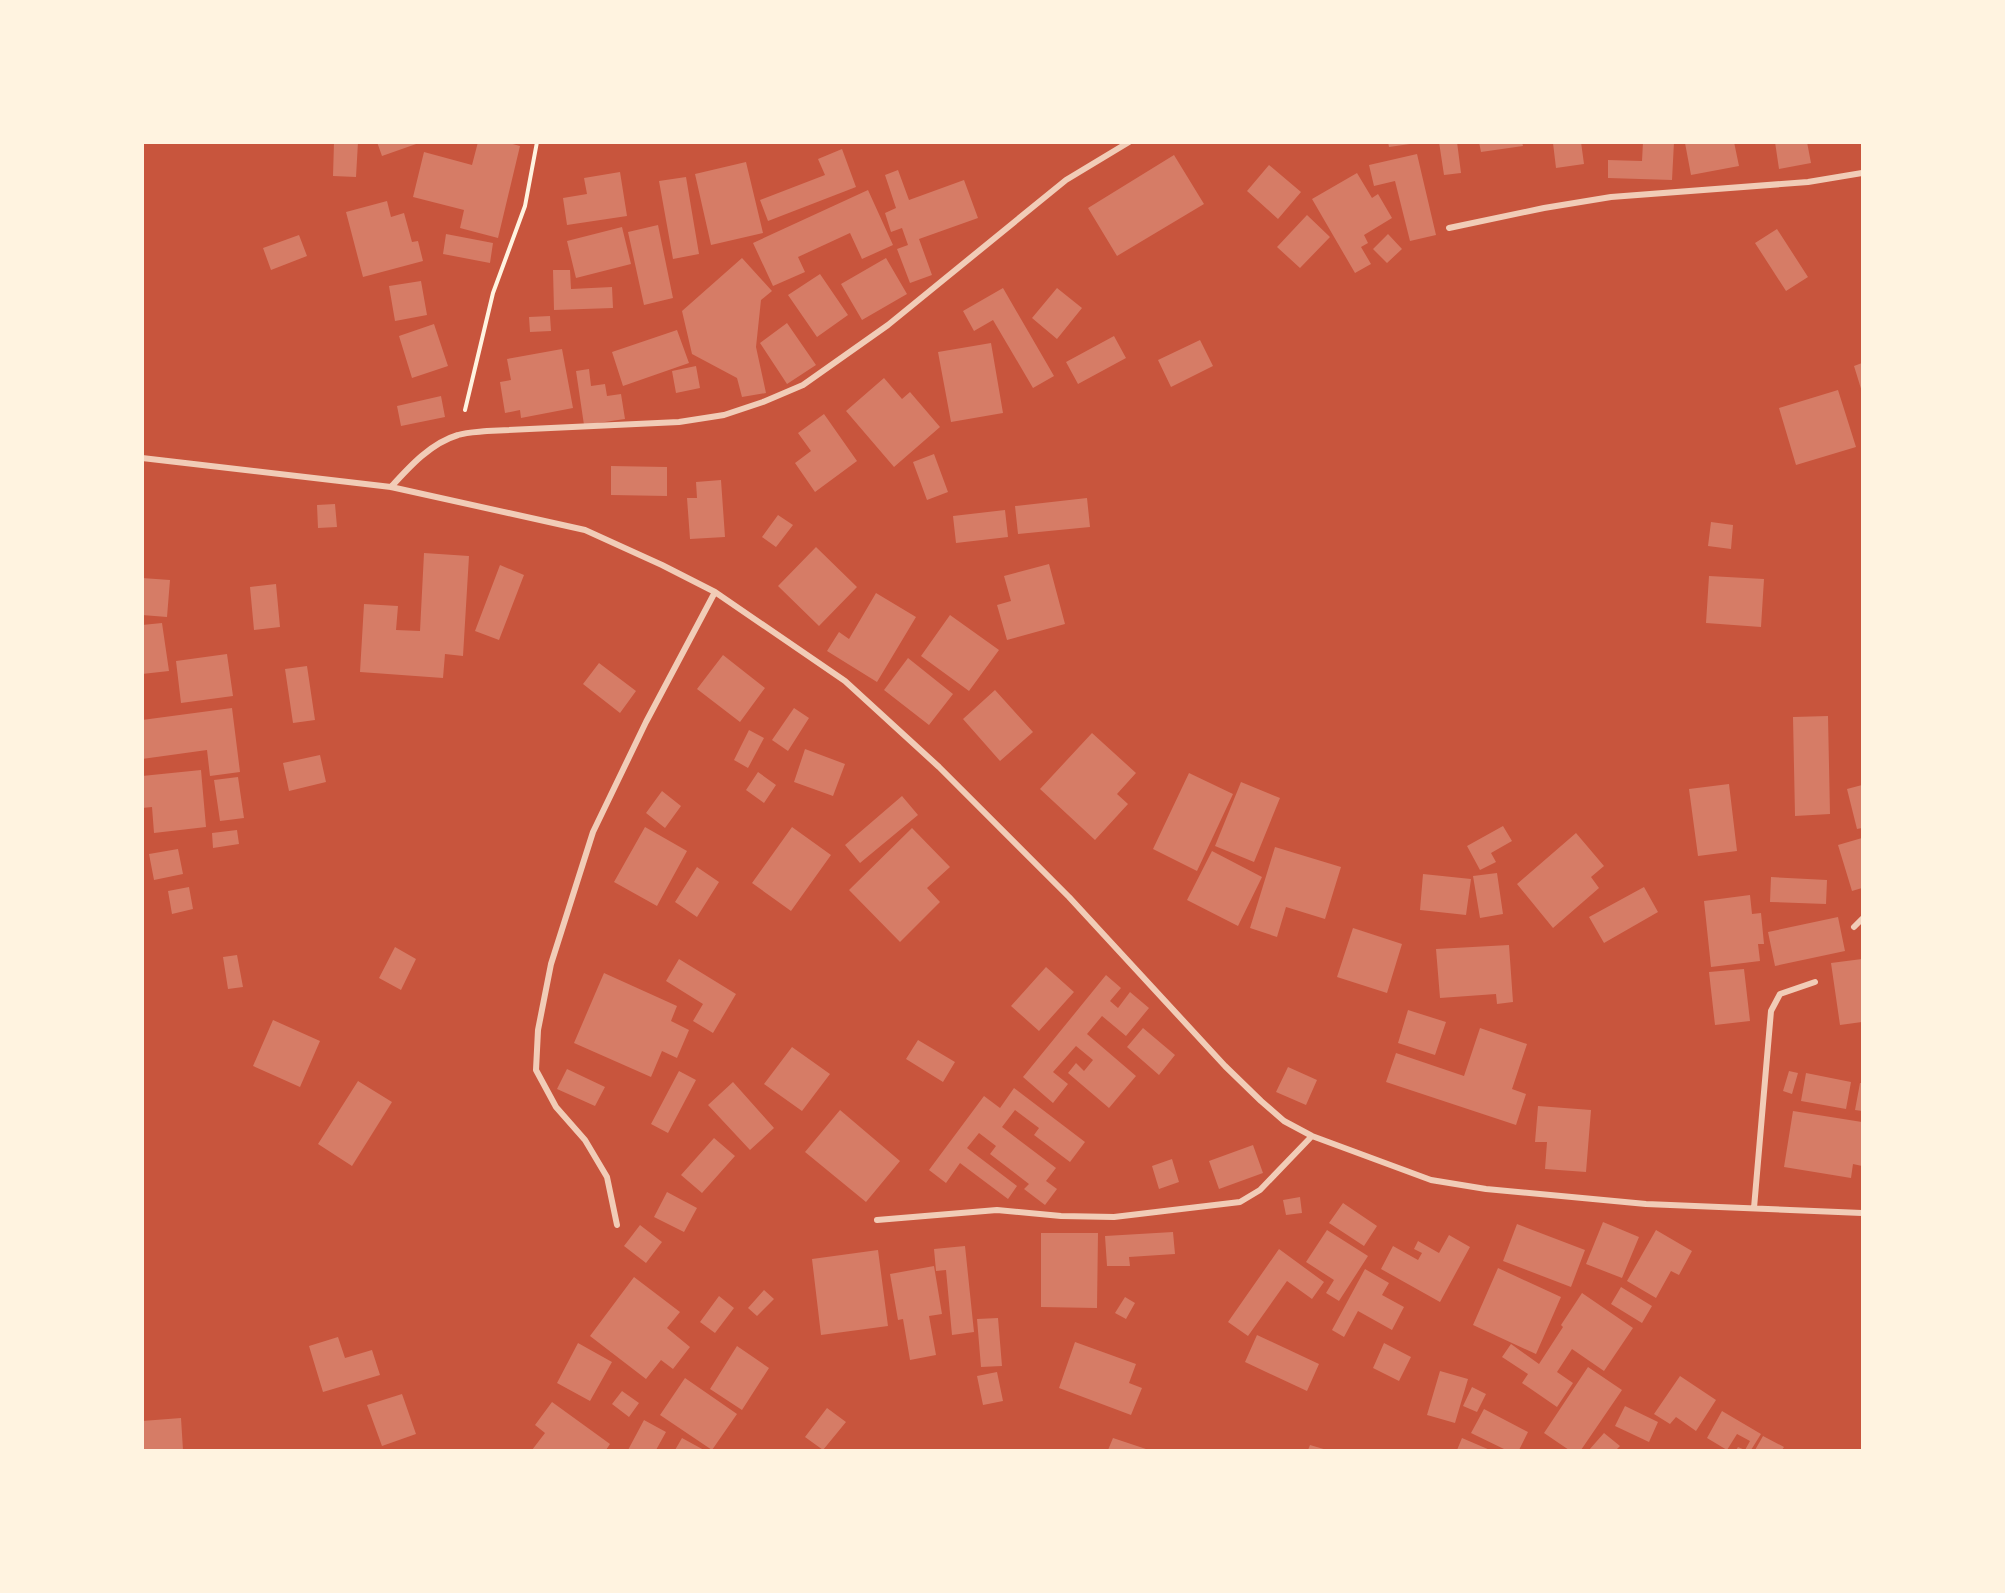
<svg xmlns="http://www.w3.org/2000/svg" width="2005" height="1593" viewBox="0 0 2005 1593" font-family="Commissioner,sans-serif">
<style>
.building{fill:#d67c66}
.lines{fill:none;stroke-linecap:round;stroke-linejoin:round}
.path{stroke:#fff3e0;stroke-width:4}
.minor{stroke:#f1ccb7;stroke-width:6}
</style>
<rect width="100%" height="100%" fill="#c8553d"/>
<path class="building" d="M334,142H358L356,177L333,176Z
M377,142H419V143L382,156Z
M478,142H505L520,146L498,238L460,228L464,210L413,197L424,152L472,165Z
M1388,142H1410V144L1389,147Z
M1439,142H1457L1461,173L1444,175Z
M1479,142H1522L1523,146L1481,152Z
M1581,142L1584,164L1556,168L1553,143Z
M1643,142H1674L1672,180L1608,178V160L1642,161Z
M1734,142L1739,166L1691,175L1685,143Z
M1775,142H1807L1811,163L1779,169Z
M842,149L856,187L768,221L760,200L825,175L818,159Z
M1417,154L1436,235L1410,241L1395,181L1374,186L1369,165Z
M1174,155L1204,204L1117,256L1088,208Z
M746,162L763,233L711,245L695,174Z
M1269,165L1301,192L1278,219L1247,191Z
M898,170L909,200L964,180L978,218L919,239L932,275L910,283L897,249L908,245L902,228L891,232L885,213L896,208L885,175Z
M620,172L627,216L567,225L563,198L587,194L584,178Z
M1357,173L1372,198L1378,194L1392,218L1364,235L1368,243L1361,247L1371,264L1355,273L1312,199Z
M686,177L699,254L673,259L659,181Z
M868,190L893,245L862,259L850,233L798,257L805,272L773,286L753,243Z
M387,201L391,217L404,213L412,242L418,241L423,261L363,277L346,212Z
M1307,215L1330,237L1300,268L1277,247Z
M658,225L673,298L644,305L628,232Z
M622,227L631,264L576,278L567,241Z
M1777,229L1808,277L1786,291L1755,243Z
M446,234L493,243L490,263L443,254Z
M1388,234L1402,249L1387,263L1373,249Z
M299,235L307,256L271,270L263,248Z
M742,258L772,291L761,300L756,347L766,393L742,397L737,378L692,354L682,311Z
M886,258L907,294L862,320L841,284Z
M553,270H570L571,289L612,287L613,308L554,310Z
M820,274L848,315L817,337L788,295Z
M421,281L427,315L395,321L389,286Z
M1003,288L1054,376L1033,388L993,320L974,331L963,311Z
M1057,288L1082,308L1057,339L1032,318Z
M550,316L551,331L530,332L529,317Z
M787,323L816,365L787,384L760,343Z
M434,324L448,366L412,378L399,336Z
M677,330L689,363L623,386L612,352Z
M1114,336L1126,358L1078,384L1066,362Z
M1200,340L1213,366L1171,387L1158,360Z
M991,343L1003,413L951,422L938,352Z
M562,349L573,408L521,418L520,410L505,413L500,382L511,380L507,359Z
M1862,363V392L1854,366Z
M696,366L700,388L676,393L672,371Z
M589,369L591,386L605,384L607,396L621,394L625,419L584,425L576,371Z
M884,378L902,399L910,392L940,427L894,467L846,411Z
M1838,390L1856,447L1796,465L1779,408Z
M441,396L445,417L401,426L397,406Z
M824,414L857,461L815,492L795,463L811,451L798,433Z
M934,454L948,492L927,500L913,462Z
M611,466L667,467V496L611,495Z
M721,480L725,537L690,539L687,498H697L696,482Z
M1087,498L1090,527L1018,534L1015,506Z
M335,504L337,527L318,528L317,505Z
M1005,510L1008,537L956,543L953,516Z
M778,515L793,525L776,547L762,537Z
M1711,522L1733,525L1731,549L1708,546Z
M816,547L857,587L819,626L778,586Z
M424,553L469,556L463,656L445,654L443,678L360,672L364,604L398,606L396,630L420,631Z
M1049,564L1065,624L1007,640L997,605L1011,601L1004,576Z
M500,565L524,575L499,640L475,631Z
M1709,576L1764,579L1761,627L1706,623Z
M142,578L170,580L167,617L142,615Z
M276,584L280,627L254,630L250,587Z
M876,593L916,617L877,682L827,651L839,632L849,639Z
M950,615L999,650L969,691L921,656Z
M162,623L169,671L142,674V625Z
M227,654L233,696L181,703L176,661Z
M723,655L765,688L740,722L697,689Z
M908,658L953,694L929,725L884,690Z
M599,663L636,691L620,713L583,684Z
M307,666L315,720L293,723L285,669Z
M995,690L1033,732L1000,761L963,719Z
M232,708L240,772L210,776L207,750L142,759V720Z
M794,708L809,718L788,751L772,740Z
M1828,716L1830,814L1795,816L1793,717Z
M749,730L764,738L748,768L734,760Z
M1092,733L1136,773L1117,794L1128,804L1095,840L1040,789Z
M805,749L845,764L833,796L794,782Z
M320,755L326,782L289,791L283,763Z
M201,770L206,827L154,833L152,807L142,808V776Z
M758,772L776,785L764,803L746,790Z
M1189,773L1233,794L1197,871L1153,849Z
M238,777L244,818L220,821L214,780Z
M1241,782L1280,798L1254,862L1215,846Z
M1729,784L1737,851L1698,856L1689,789Z
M1862,785V828L1857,829L1847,789Z
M662,791L681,806L665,828L646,813Z
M902,796L918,815L860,863L845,845Z
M1503,826L1512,841L1491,853L1496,862L1480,870L1467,846Z
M645,827L687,851L657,906L614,882Z
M792,827L831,855L791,911L752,883Z
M912,828L950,867L927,888L940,902L900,942L849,890Z
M237,830L239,844L213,848L212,833Z
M1576,833L1604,866L1591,877L1599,888L1553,928L1517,884Z
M1862,838V888L1852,891L1838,845Z
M1275,847L1341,867L1325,919L1286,907L1277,937L1250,928Z
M178,849L183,874L154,880L149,854Z
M1212,851L1262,877L1238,926L1187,900Z
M697,867L719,882L697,917L675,902Z
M1497,873L1503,914L1480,918L1473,876Z
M1423,874L1471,879L1466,915L1420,910Z
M1771,877L1827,880L1826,904L1770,902Z
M189,887L193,909L172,914L168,891Z
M1644,887L1658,912L1604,943L1589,917Z
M1750,895L1752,914L1761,913L1764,944H1758L1760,961L1711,967L1704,901Z
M1838,917L1845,951L1775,966L1768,932Z
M1353,928L1402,944L1387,993L1337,977Z
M1509,945L1513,1002L1497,1004L1496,994L1440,998L1436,949Z
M395,947L416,959L401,990L379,978Z
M237,955L243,987L228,989L223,957Z
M679,959L736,994L713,1033L693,1021L703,1004L666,981Z
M1862,959V1022L1840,1025L1831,963Z
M1046,967L1074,992L1039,1031L1011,1006Z
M1744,969L1750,1021L1715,1025L1709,972Z
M604,973L677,1006L671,1021L689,1030L677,1058L662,1051L651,1077L574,1043Z
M1106,975L1121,988L1110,1001L1118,1008L1130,992L1149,1008L1126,1036L1102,1016L1087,1034L1136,1076L1109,1108L1068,1073L1076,1063L1084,1071L1093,1060L1076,1046L1053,1072L1068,1084L1053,1103L1023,1077Z
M1408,1010L1446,1022L1435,1055L1398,1043Z
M273,1020L320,1041L300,1087L253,1066Z
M1143,1028L1175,1055L1159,1075L1127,1047Z
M1480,1028L1527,1044L1512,1089L1526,1094L1516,1125L1386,1082L1396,1053L1464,1076Z
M918,1040L955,1062L943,1082L906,1059Z
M792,1047L830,1074L802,1111L764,1084Z
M1288,1067L1317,1080L1306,1105L1276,1092Z
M567,1069L605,1087L595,1106L557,1089Z
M679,1071L696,1080L668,1133L651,1124Z
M1789,1071L1798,1073L1792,1094L1783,1091Z
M1806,1073L1851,1082L1846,1109L1801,1101Z
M358,1081L392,1102L352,1166L318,1144Z
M733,1082L774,1128L750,1150L708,1105Z
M1860,1083H1862V1111L1855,1110Z
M1014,1088L1085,1142L1070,1162L1034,1135L1039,1128L1015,1110L1002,1127L1056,1168L1046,1181L1057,1189L1045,1205L1024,1189L1029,1184L990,1154L996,1146L979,1133L967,1148L1017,1186L1008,1199L960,1163L946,1183L929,1170L984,1096L1000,1108Z
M1538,1106L1591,1110L1586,1172L1545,1169L1547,1142H1535Z
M840,1110L900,1161L866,1202L805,1152Z
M1793,1111L1862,1122V1166L1853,1164L1851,1178L1784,1167Z
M714,1138L735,1156L702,1193L681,1175Z
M1253,1145L1263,1173L1219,1189L1209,1161Z
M1172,1159L1179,1182L1159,1189L1152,1166Z
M667,1192L697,1208L684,1232L654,1217Z
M1300,1197L1302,1213L1286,1215L1283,1200Z
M1343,1203L1377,1226L1364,1246L1329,1223Z
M1603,1222L1639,1237L1622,1278L1586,1264Z
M1517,1224L1585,1250L1571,1287L1503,1261Z
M640,1225L662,1242L646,1263L624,1246Z
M1327,1230L1368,1256L1339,1301L1326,1293L1334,1280L1306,1262Z
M1656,1230L1692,1251L1679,1275L1671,1271L1656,1298L1627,1281Z
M1173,1232L1175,1254L1129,1257L1130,1266H1107L1105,1236Z
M1041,1233H1098L1097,1308L1041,1307Z
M1449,1235L1470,1247L1440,1302L1381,1269L1393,1246L1418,1260L1422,1253L1414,1249L1418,1241L1439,1253Z
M965,1246L974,1332L952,1335L946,1270L936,1271L934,1249Z
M1279,1249L1324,1282L1312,1299L1287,1281L1248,1336L1228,1322Z
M878,1250L888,1326L821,1335L812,1259Z
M934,1266L942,1314L929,1316L936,1355L910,1360L903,1319L898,1320L890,1274Z
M1498,1268L1561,1297L1536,1354L1473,1325Z
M1365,1269L1389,1283L1382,1295L1404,1307L1392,1330L1358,1311L1344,1337L1332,1330Z
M634,1277L680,1312L667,1328L690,1347L673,1369L661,1360L646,1379L590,1336Z
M1621,1287L1652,1306L1642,1323L1611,1304Z
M764,1290L774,1299L757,1316L748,1308Z
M1582,1293L1633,1328L1604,1371L1572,1349L1557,1372L1573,1383L1557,1407L1522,1383L1528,1374L1502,1357L1511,1344L1539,1364L1563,1327L1561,1325Z
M719,1296L734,1308L715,1333L700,1322Z
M1125,1297L1135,1303L1126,1319L1115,1313Z
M998,1318L1002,1366L981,1367L977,1319Z
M1257,1335L1319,1364L1307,1391L1245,1362Z
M338,1337L345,1358L372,1350L380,1375L323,1392L309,1346Z
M1075,1342L1136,1364L1129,1383L1142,1388L1131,1415L1059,1388Z
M578,1343L612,1362L590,1401L557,1383Z
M1384,1343L1411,1357L1399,1381L1373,1368Z
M737,1346L769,1368L742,1410L710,1389Z
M1588,1367L1622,1390L1581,1450H1569L1544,1433Z
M1440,1371L1468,1379L1455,1423L1427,1415Z
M997,1372L1003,1401L983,1405L977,1376Z
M1680,1376L1716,1400L1696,1431L1676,1417L1670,1424L1654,1414Z
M685,1378L737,1414L712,1450L660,1415Z
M1472,1387L1486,1394L1477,1412L1463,1406Z
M622,1391L639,1403L629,1417L612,1404Z
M402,1394L416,1434L382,1446L367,1405Z
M552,1402L610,1444L606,1450H532L545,1433L535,1425Z
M1625,1406L1658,1422L1649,1442L1615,1426Z
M827,1408L846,1422L823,1450L805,1437Z
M1484,1409L1528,1432L1519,1450H1506L1471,1433Z
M1722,1411L1761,1434L1751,1450H1736L1738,1447L1745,1450L1750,1441L1737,1434L1727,1450L1707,1438Z
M181,1418L183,1450H142V1421Z
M644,1420L666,1432L656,1450H628Z
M1604,1433L1620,1446L1616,1450H1589Z
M1763,1436L1784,1447L1782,1450H1755Z
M682,1438L704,1450H675Z
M1113,1438L1149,1450H1108Z
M1462,1438L1490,1450H1457Z
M1310,1445L1327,1450H1308Z"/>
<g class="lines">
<path class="path" d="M465,410L493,293L525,206L537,142"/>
<path class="minor" d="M1449,228L1544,208L1611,197L1808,182L1862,173
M142,458L391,487L585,530L662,565L715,592L845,681L939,767L1069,897L1225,1066L1261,1101L1284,1121L1312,1136L1431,1180L1486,1189L1646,1204L1862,1213
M391,487C410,466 431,443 458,435C467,432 478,432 487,431L679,422L724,415L763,402L803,385L888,325L1066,180L1129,142
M1854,927L1862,919
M1754,1208L1771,1011L1780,994L1815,982
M877,1220L997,1210L1061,1216L1114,1217L1240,1202L1260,1190L1312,1136
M617,1225L607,1177L585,1140L556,1107L536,1070L538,1030L551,964L593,832L646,722L715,592"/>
</g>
<rect width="2005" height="1593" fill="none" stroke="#fff3e0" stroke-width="288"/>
</svg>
